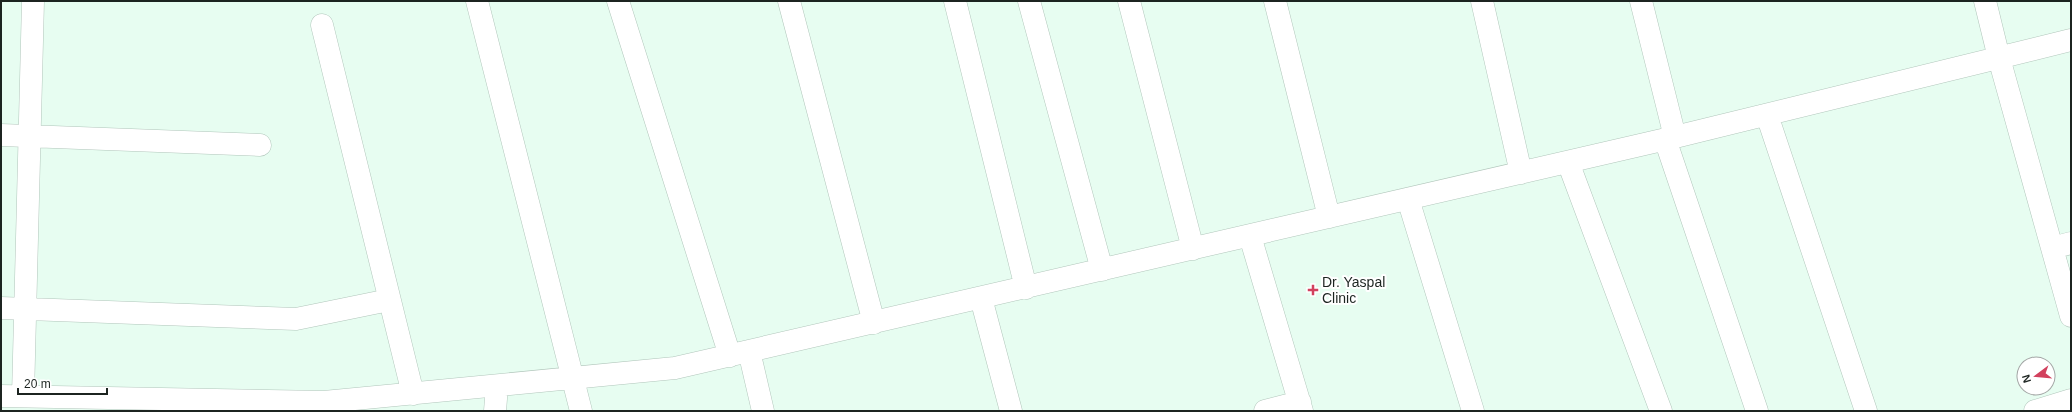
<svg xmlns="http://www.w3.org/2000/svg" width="2072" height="412" viewBox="0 0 2072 412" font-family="Arial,sans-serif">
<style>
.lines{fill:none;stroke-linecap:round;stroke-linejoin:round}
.street-casing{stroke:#b1c6bb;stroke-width:23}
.street{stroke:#fff;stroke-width:22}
.poi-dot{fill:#d2415e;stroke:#fff;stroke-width:1.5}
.labels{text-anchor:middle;stroke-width:4;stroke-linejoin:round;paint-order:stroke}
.poi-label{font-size:14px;fill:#1c2420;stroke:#fff;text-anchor:start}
</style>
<rect width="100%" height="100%" fill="#e7fdf1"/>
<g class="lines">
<g class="street-casing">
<path id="street" d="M477,1L581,411
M618,1L730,356
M789,1L874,323
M955,1L1026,288
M1029,1L1102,270
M1129,1L1193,249
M1275,1L1329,217
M1482,1L1521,173
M1641,1L1675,137
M1985,1L1999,58L2071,316
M322,25L413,394
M1767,115L1866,411
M1,135L260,145
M1665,139L1757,411
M1568,162L1661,411
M1408,199L1473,411
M1250,236L1302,411
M2052,248L2071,243
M981,298L1011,411
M1,308L296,319L389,300
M749,351L763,411
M1,396L324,402L675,368L1675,137L2071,40
M23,396L33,1
M495,411L497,386
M1265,411L1300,402
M2035,411L2071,400"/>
</g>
<use href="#street" class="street"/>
</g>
<path class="poi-dot" d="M1311 284h4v4h4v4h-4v4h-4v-4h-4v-4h4z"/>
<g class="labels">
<g class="poi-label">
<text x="1322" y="287">Dr. Yaspal<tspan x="1322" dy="16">Clinic</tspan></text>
</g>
</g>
<rect width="2072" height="412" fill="none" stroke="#1c2420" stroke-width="4"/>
<g transform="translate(2036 376) rotate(254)"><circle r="19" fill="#ffffff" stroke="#a4a7a6"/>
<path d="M0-3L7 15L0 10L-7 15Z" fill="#d2415e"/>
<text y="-6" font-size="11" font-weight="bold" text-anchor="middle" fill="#1c2420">N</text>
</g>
<path d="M18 388v6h89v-6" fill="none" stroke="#1c2420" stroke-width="2"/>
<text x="24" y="388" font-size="12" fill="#1c2420" stroke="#ffffff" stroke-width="3" paint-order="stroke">20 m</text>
</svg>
